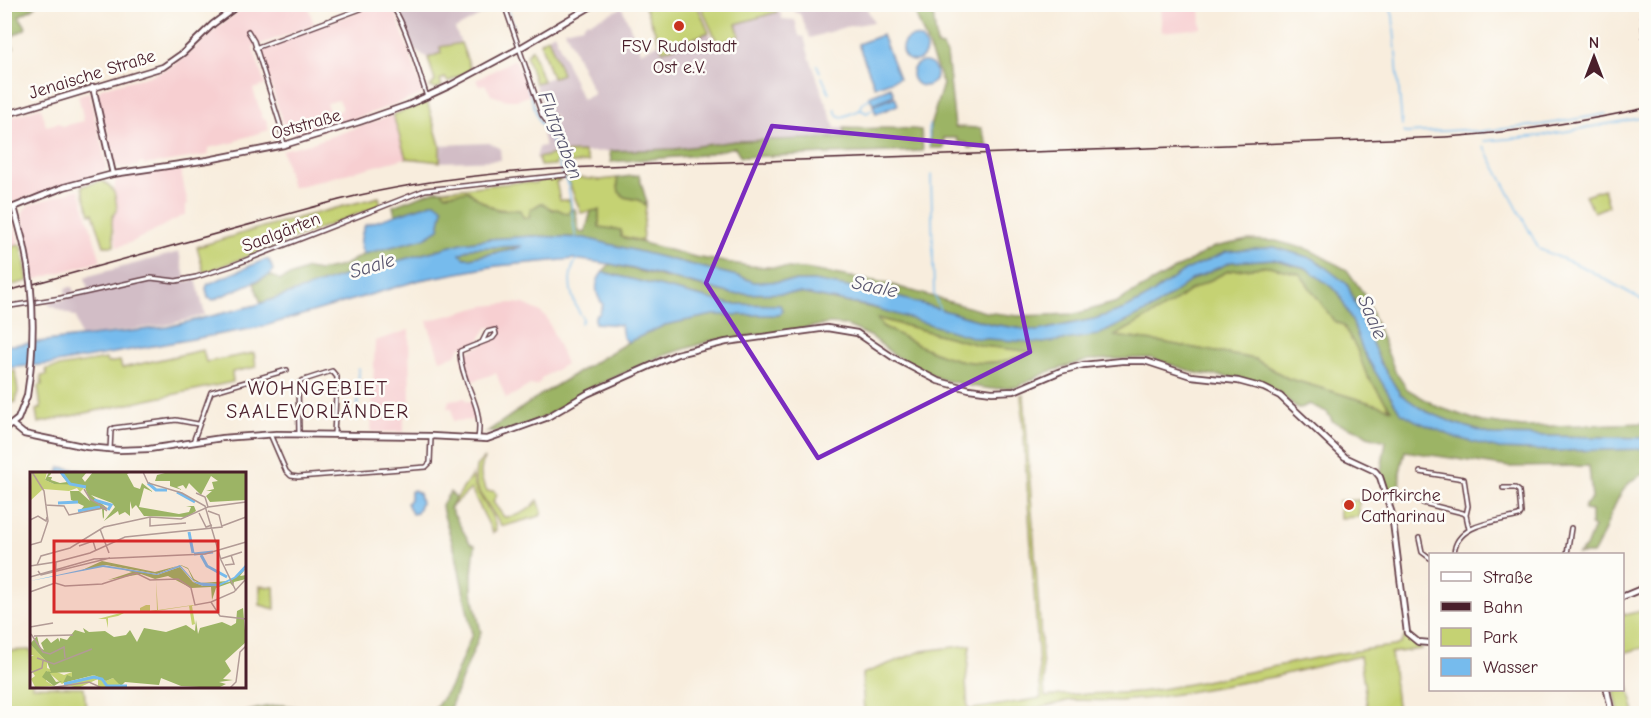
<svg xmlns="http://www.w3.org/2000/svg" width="1651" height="718" viewBox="0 0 1651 718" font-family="'Comic Neue',sans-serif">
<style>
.built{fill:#f7cfd1;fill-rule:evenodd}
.industrial{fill:#d2bdc6}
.green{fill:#c5d273;stroke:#88784f;stroke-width:1.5}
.forest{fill:#9cb465;stroke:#736a48;stroke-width:1.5;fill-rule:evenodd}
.water{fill:#76bbed;stroke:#606d8c;stroke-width:1.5;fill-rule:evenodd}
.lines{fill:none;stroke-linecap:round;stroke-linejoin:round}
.stream{stroke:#76bbed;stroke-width:1.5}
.street-casing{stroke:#643e46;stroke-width:6}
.secondary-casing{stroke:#643e46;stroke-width:8}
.primary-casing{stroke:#643e46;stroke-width:8}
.street{stroke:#fff;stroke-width:3}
.secondary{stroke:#fff;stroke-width:4.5}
.primary{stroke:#fff;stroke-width:4.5}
.rail{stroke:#4a1f2b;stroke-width:1.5}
.secondary-bridge-casing{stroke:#643e46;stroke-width:8;stroke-linecap:butt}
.secondary-bridge{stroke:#fff;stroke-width:4.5}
.marked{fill:none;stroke:#7b2cbf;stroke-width:4.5;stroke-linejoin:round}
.poi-dot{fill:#c8321e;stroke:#fdfcf7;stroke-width:2}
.labels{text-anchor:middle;stroke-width:5;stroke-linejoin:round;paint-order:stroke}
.poi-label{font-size:18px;fill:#4a1f2b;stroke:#fdfcf7}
.street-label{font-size:18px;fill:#4a1f2b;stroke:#fdfcf7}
.water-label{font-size:20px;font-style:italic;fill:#59566f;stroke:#fdfcf7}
.neighbourhood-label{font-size:20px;letter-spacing:1.5px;fill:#4a1f2b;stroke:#fdfcf7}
.inset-river{fill:none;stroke:#76bbed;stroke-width:3}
.inset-road{fill:none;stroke:#b29b96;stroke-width:1.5}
.view{fill:#d62828;fill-opacity:0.15;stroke:#d62828;stroke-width:3}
.inset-edge{fill:none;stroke:#4a1f2b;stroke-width:3}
</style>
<rect width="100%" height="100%" fill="#fdfcf7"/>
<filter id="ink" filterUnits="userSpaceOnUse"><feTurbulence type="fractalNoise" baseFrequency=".0167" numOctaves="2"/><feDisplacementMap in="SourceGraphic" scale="12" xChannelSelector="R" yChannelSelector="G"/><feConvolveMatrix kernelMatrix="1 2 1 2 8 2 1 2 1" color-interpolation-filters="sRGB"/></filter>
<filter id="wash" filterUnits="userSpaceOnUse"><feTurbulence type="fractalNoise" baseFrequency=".008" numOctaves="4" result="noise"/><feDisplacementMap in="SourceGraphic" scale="24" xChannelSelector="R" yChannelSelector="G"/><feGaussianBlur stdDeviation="1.35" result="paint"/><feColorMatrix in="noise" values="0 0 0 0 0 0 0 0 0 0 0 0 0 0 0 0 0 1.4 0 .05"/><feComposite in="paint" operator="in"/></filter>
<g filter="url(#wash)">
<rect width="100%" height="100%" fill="#f8eddd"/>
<path class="built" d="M249,5H308L314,25L253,47L265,85L253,89L263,119H266L269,130L236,140V142L208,148L209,155L144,165L143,163H139L138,166L122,168L117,166L115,165L108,130L106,128L98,100V93L101,88L149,76L168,68L188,54L219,26Z
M379,5H388L395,11L422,90L421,95L315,133L294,138L292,132L286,133L260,52L262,49L283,39L350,15H355L354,13ZM339,100L342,110L330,114L326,103Z
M1160,5V4L1215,5L1200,6L1201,28L1162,32Z
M515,59L530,95L518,100H507L491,95L485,84L479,86L476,80Z
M89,92L107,167L104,172L5,205L4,119L41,107L46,126L58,123L63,126L84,121L78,95Z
M393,115L406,158L292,188L282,150L312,143Z
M180,168L188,204L186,205V214L132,242L117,247L111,215L116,177Z
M79,189L101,261L34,280L22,216L24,210L29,205Z
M5,216L14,222L19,244L5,249Z
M512,303L524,304L539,311L547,318L566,364L540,379L541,381L535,386L530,385L506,399L496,373L471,382L462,360V356L466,352L496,339L498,334L496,328L488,327L478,342L460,347L456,355L440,360L427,321L484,306Z
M409,330L410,404L404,406V432H371L375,341Z
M465,398L466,401L473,402L476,420L453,421L452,408H447L449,400Z"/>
<path class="industrial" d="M502,4L455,29L461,43L440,47L441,53L428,58L413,49L397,5Z
M783,5H865L874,22L845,27L810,38L800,14L795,12L793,6Z
M622,8L641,52L660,43L664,51L709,32L714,45L739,36L736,24L780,11L782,19L795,20L799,36L804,37L809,56L835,128H844L845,138L736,141L675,149L558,153L536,158L539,147L545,146L542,134L556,124L555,115H546L535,83L562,74L548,37L554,33L582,100L594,94L565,30L583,26L587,21L590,22Z
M489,143L500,148L501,160L440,162V145Z
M179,252L185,277V282L196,279L205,315L166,325L80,336L76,317L49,305V302L66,299L65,288L72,287L74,293L88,290L85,277Z"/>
<path class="green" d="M644,5H669L671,8L678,5H697L709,32L663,51Z
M700,5H775L777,12L736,24L740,36L718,44Z
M548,37L562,74L552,78L540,42Z
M461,43L471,70L448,82L445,78L440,80L442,86L436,89L430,87L435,81L428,58L441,53L440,47Z
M532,49L543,81L535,83L526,56Z
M427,101L440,145V162L406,158L393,115Z
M584,152L589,162L562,164L558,153Z
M555,154L557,160L555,165L540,166L538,158Z
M572,177L600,180L617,178L619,192L624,197L639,200L646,206L642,241L621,236L599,227V210L581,213L567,178Z
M560,178V180L556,182L560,200H570L571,209L568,214C558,210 541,205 530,210L529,218L522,217L512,209C494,212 482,202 468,191L445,194L442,190L521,182L536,183L541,180Z
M102,181C115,187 116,196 117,210C107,220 115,233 114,246H104L93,213L90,214L82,188V186Z
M1604,189L1609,206L1594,212L1585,195Z
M379,197L381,205L204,273L197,247L263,227Z
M19,244L22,246L28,281L5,287V249Z
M1269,266L1300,274L1334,321L1343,325L1356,347L1367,376L1391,409L1287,378L1255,359L1161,342L1114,336L1171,304L1189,291L1228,271Z
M876,318L983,346L1035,351C972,378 936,354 882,326Z
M203,350L206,362L254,353L256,367L232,372L233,382L38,423L36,410L41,408L38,386L42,385L41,376L47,375L46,369L106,359L107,363L120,361L122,368Z
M15,371L18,391L16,402L5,404V373Z
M1021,395H1024L1045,697C1082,691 1118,696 1155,690C1235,678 1314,654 1394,646L1400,644L1406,634L1422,649L1391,653L1398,714L1368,713L1360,656L1273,677L1154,698L1119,701L1071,700L1044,707L998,714L864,713L862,674L922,651L970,645L966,681L968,710L1041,698Z
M484,458C480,471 479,478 487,491H494L497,495L493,502L504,517C518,517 530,510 538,500L542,512L540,516L504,526L501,525L479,492L475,479L476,466Z
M472,475C475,496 494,510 496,530L493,533L471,489L450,508Z
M1359,500V517L1340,518L1339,501Z
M260,586L274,587L275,609L260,605Z
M1622,609L1624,615L1646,610V647L1623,653Z
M31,650L32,686L84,687L86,710L109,713L9,714L5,710V651Z
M1623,663L1635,713H1619L1614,690H1622Z"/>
<path class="forest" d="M5,4L36,5L34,8L19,16L26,27L25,29L7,39L14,48L5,51Z
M912,5H932L937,46L942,47L947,54L955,127L981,128L988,146L969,148L966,143L958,142L957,138H944V148H930V126L943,84Z
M844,128C870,130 896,126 921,130L923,151L741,157L735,147L702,155L611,162L610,151L675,149L736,141L844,138Z
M639,175L646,200V206L639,200L624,197L619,192L617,178Z
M436,190H442L445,194L468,191C477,198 487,207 499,210C506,211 513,209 520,210L523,217L529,218L530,210L541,203L553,210L557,209L568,214L571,209H575L579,232L585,233L591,211L599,210V227L621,230V237L695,257L749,266L805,269L885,283L985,312L1018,316L1075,314L1117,302L1214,247L1248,240L1276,241L1310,250L1347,270L1364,294L1395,371L1407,389L1438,407L1482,422L1523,427L1646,423V438L1493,435L1457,424L1425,411L1400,394L1380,362L1347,284L1274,247L1186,270L1144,299L1125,309L1094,319L1037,331L991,324L887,294L813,281L754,282L741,277L585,238L532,236L490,239L462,243L340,277L261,303L254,283L270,275L280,280L307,269L319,271L343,266L364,254L425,238L435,202L395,215L393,206Z
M521,245L523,246L470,258H465L460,254L470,248Z
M1273,259L1306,268L1338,292L1353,323L1363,351L1400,412L1499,449L1557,451L1646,449V473C1613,483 1610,529 1593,554H1578L1586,547L1594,527L1591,525V511L1584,510L1585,505L1592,499L1589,466L1509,467L1405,451L1400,472L1399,498L1391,501L1381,471L1386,441L1367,436L1360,431L1333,422L1327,412L1309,404L1299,409L1277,392L1257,382L1238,378L1200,374L1151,358L1089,360L1048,372L1017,387L992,389L970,386L940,379L895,356L872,337L859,331L845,325L828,324L789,331L710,341L659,357L587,390L547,416L511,431L487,432L542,394L628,342L665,325L713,315H779L780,305L730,304L603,272L610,264L733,294L800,293L1043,343L1152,309L1193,279L1231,262ZM1269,266L1300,274L1334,321L1343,325L1356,347L1367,376L1391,409L1287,378L1255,359L1161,342L1115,336L1171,304L1189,291L1228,271ZM877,318L983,346L1033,352C973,378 934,353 882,326Z
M450,492L456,498L450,508L470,543L475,545L472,574V592L481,632L448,713H432L451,686L472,634L456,555L443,512L442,505Z
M282,705L336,713H241L265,707Z"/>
<path class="water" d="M882,35L899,78L875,87L858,44Z
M902 49a12 12 0 1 1 24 0a12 12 0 1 1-24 0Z
M912 74a12 12 0 1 1 24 0a12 12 0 1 1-24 0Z
M891,87L894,95L873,104L869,96Z
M895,97L898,105L876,114L873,105Z
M435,202L443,208L439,229L425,238L364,254C358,246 361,233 365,225Z
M532,236L585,238L741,277L754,282L813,281L887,294L991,324L1037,331L1094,319L1125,309L1144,299L1186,270L1226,252L1274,247L1314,259L1347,284L1380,362L1400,394L1425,411L1457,424L1493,435L1646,438V449L1557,451L1499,449L1457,438L1416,421L1400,412L1376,373L1363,351L1353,323L1338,292L1306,268L1273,259L1231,262L1193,279L1152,309L1098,335L1043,343L975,338L872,307L800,293L733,294L648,272L610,264L574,259L496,266L420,280L261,327L51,364L5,368L4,346L167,327L256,305L340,277L462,243L490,239ZM522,246L515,249L470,258H465L460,254L471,248Z
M264,260H269L273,270L270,275L213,300L208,298L206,288L208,284Z
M603,272L730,304L780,305L783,310L779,315H713L665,325L628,342L623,337L621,325L595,323V316L599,314L603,305C595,294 594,282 603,272Z
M60,467L99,473H58Z
M414,490L419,493L421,503L417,513L412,514L407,503L410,499V492Z"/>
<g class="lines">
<path class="stream" d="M507,4L513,27
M1389,4L1393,16L1402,126
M513,37L515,47
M817,65L820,72
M521,67L539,121L552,142L563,177L568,183L576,240
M822,77L829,93
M835,109L837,115L842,117L860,110L863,103L870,98
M861,110L867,113L874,108
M929,125V145
M1482,131L1541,125L1606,114
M1403,132L1405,133L1461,130L1482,132
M1484,141L1540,136L1641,118
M1484,146L1539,249L1585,268L1646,302
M931,175L934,294L940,311
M577,259C565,277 570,296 580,314
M581,323L583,319L582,316
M357,420L359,368"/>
</g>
</g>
<g filter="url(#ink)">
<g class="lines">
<g class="street-casing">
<path id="street" d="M390,4C404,17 420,76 427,97
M504,4L542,115L547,122L556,121
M248,31L254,41L280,124L284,145
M255,48L374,4
M4,307L61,298L151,278L176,281L196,277L231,266L425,190L565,175
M270,434L286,471L291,476L298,477L426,467L430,463L431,437
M299,434L298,384L301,381L332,371L337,377L334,434
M478,438C484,405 462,385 460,355V351L493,338L496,334L495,330L487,332L482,342
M193,442L211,392L287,370
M110,450L111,430L114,428L176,420L198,424
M1420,472L1464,479L1468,506L1466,515
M1423,503L1463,513L1466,515L1469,529
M1419,538L1422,552L1430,558
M1454,554C1455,524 1495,522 1519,516L1521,513L1519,491L1515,488H1503
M1567,554L1571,528"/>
</g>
<g class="secondary-casing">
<path id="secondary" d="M1643,4L1646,48
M93,87L113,174
M14,207L24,245
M4,211L64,187L113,174L208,160L284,145L359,122L408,105L451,85L520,48L595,4
M13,425L24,434L87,447L119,450L149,449L222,438L276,434L431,436L487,439L546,418L587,394L677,354L726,342L827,328L857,333L894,358L938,381L969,389L992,392L1014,391L1061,371L1083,365L1122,361H1145L1191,376L1238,381L1264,388L1280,396L1345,457L1375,471L1380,477L1392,514L1407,633L1418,642L1430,643
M4,430L18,419L27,396
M1622,597L1646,587
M1607,690L1612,714"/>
</g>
<g class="primary-casing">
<path id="primary" d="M4,115L163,67L183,53L213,24L240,4"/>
</g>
<use href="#street" class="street"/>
<use href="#secondary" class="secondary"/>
<use href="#primary" class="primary"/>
<path class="rail" d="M4,292L339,200C487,163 647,165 799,160C1014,153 1230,145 1445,137C1514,133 1580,122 1646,108"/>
<g class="secondary-bridge-casing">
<path id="secondary-bridge" d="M24,245C35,295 35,345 27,396"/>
</g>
<use href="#secondary-bridge" class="secondary-bridge"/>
</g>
</g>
<path class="marked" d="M772,126L987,146L1030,352L818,458L706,283Z"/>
<g class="poi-dot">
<circle cx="679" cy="26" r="6"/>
<circle cx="1349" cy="505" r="6"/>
</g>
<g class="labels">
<g class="poi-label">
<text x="679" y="52">FSV Rudolstadt<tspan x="679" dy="21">Ost e.V.</tspan></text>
<text x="1361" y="501" text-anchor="start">Dorfkirche<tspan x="1361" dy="21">Catharinau</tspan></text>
</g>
<g class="street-label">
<text transform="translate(92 74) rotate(-17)" y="6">Jenaische Straße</text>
<text transform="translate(306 124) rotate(-16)" y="6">Oststraße</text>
<text transform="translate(281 232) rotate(-21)" y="6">Saalgärten</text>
</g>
<g class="water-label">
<text transform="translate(561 135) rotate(69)" y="7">Flutgraben</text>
<text transform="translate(372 265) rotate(-17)" y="7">Saale</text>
<text transform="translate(875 286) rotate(12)" y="7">Saale</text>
<text transform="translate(1373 317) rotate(67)" y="7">Saale</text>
</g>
<g class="neighbourhood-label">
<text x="318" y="395">WOHNGEBIET<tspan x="318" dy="23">SAALEVORLÄNDER</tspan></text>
</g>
</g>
<g transform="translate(30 472)">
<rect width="216" height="216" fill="#f8eddd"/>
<path d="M2,0H17L15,8L24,12H53L54,16L50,20L47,16L39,19L13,17L0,29ZM126,108L128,138L163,133H165L162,134L165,152L162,153L159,134L112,141H94L88,144L78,146V156L76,147H68L94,140L110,141V136L116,133H120V139L127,138ZM0,172L17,190V196L34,203L42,200L43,205L32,212L17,199L16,209L24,214L5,215L1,207L5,204L0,196V185L4,183H0ZM64,203L76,209L83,206L90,210L89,214L68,216V207L48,216L34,212Z" fill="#c5d273"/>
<path d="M19,0H21V2L18,5H22L21,8L30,11L37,10L29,0H57L52,6L55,10L63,0H101L97,2L104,15L110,17L112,11L123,20L114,16L109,35L149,42L159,40L161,35L156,34H164L166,39L157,45L114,44L106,33L102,37L100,29V44L95,40L89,43L88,39L74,49L85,35L82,31L61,23L77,36L74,38V45L73,47L72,37L50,39L54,34L41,28L40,19H49L60,29L54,13L24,12L15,8ZM139,0H216V28L180,30L176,24L182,19H176L184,17L182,10L188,9L181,4L171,23L159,11L156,17L153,13L147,15L152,18L140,14V9H125L127,3ZM72,89L125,100L151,93L158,96L164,107L171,111L198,109L189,112L169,111L163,108L158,97L150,93L127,102L76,93L50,99ZM85,95L127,103L150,95L163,110L173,114L199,110L216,96L210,104L216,103V107L204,110L203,114L200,111L186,116L182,128L181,115L161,116L138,104L125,107L111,102L78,108L102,100ZM213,136L216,170L195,189L201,199L193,207L203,208L189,210L196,212L188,216L151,214L131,206L129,213L95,210L91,214L83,206L76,209L64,203L33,211L37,203L42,205V200L20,201L26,210L32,209L24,214L12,205L16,199L21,200L17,190L0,172L7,164L10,176L14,178L11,171L17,166L21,171L28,166L30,170V166L37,168L45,158L55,161L53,156L59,160L75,159L84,165L96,163L100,158L107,170L114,156L136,160L156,153L165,159L166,148L168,162L170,156L192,150L201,154L206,151L207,139Z" fill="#9cb465"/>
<path d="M216,92L214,99L206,106L189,114H173L165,111L150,95L127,103L73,95L0,109L73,93L127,102L150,93L165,110L189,112L204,105Z" fill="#76bbed"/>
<path class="inset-river" d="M31,0L40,12L56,15M118,11L126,18H137M147,20L165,30M64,28L81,33L78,38M28,31L48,30M48,39L70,35M159,60L163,81M164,82L183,80M171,83L177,94L197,105M34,212L64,205L72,207L77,214H97"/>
<path class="inset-road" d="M113,0L118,11L152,21L175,34L191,88L206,119M54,17L60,27L77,37M166,21L175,25L178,35M15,33L34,34L39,43L73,36L77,39M169,41L176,55L182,53M120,45V54L156,51M0,48L8,44L16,49L17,45M192,54L216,45M70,57L79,81M0,73L11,70L18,49L14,19L2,0M49,74L63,69L66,79M190,87L212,80M26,90L60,81L95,65L192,55L189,43L178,39M7,93L11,84L40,76L74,55L120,45L151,47L178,35L216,30M195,93L204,92L201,83M0,94L26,90L25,111L35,114L72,112L106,101L120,108L148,107L161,116L165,133L181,130L190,144L216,147M8,99L11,103L80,86M0,105L64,87L175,82L216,70M0,120L25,111M181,130L204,120L216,107M0,155L23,151M1,162L13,180L20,182L34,175L35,186M4,164L43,163M7,186L24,192L62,177M0,201L12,196L13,189M19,216L59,210L72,216M200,216L206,210L210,180L216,174"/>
<path class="view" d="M24,69H188V140H24Z"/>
<rect width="216" height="216" class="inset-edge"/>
</g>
<rect width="1651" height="718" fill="none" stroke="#fdfcf7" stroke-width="24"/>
<rect x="1429" y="553" width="195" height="138" fill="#fdfcf7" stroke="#b5a4a5" stroke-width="1.5"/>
<rect x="1441" y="572" width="30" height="9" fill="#ffffff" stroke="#b5a4a5" stroke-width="1.5"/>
<text x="1483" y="583" font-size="18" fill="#4a1f2b">Straße</text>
<rect x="1441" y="602" width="30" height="9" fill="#4a1f2b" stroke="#b5a4a5" stroke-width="1.5"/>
<text x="1483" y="613" font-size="18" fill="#4a1f2b">Bahn</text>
<rect x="1441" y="628" width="30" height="18" fill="#c5d273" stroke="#b5a4a5" stroke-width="1.5"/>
<text x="1483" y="643" font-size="18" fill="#4a1f2b">Park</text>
<rect x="1441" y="658" width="30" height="18" fill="#76bbed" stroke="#b5a4a5" stroke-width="1.5"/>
<text x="1483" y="673" font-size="18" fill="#4a1f2b">Wasser</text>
<g transform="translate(1594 57)" stroke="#fdfcf7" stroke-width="4.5" paint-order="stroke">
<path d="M0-4.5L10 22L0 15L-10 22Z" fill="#4a1f2b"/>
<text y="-9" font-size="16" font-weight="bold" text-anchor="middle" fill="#4a1f2b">N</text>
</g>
</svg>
